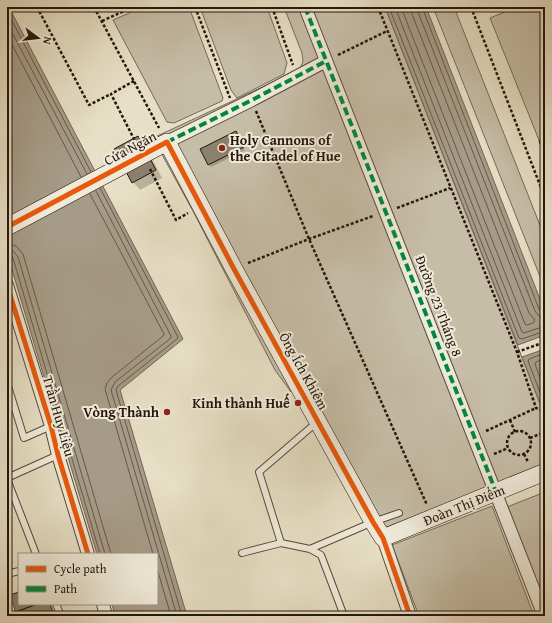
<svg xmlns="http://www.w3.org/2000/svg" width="552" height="623" viewBox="0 0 552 623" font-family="'Gentium Book Plus',serif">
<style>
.green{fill:#c6bda7;stroke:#76695a}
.water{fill:#a69b87;stroke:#736556}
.shadow{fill:#0003}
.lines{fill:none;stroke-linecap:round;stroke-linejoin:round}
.shore{stroke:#66584a;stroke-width:1}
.building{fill:#8b7f6d;stroke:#27150d}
.lane-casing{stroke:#57483b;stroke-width:8}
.street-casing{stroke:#57483b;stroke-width:14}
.secondary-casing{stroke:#27150d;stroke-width:18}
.path{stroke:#27150d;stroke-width:2.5;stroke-dasharray:3 2;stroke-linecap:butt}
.lane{stroke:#efebda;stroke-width:6}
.street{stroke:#efebda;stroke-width:12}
.secondary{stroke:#efebda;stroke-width:17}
.quiet{stroke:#00873e;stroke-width:4;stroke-dasharray:8 4;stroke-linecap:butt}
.cycleway-casing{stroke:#efebda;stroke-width:8}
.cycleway{stroke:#e8590c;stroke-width:5}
.poi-dot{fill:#8f2418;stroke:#efebda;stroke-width:1.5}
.labels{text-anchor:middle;stroke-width:4;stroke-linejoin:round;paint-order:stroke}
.poi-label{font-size:14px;font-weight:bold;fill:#27150d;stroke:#efebda;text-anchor:end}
.street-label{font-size:14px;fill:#27150d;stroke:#efebda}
</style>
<rect width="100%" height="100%" fill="#e7e0c6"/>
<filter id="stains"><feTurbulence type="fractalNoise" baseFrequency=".005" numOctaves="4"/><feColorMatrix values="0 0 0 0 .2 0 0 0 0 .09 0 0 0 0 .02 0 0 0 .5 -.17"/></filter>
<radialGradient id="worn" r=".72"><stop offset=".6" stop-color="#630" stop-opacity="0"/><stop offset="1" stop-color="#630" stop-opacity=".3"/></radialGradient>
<path class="green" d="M143,7H189L223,98L222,101L174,123L167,122L113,20Z
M200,7H267L287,63L284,74L237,98L231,90Z
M284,7H385L541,406L545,418V464L482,490L384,528L300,381L291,392L275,370L194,213L153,138L299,70L303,62L302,53Z
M433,7H454L545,238V289Z
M517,7H545V155L490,18Z
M545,492V607L507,507Z
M492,506L534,616H419L392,545Z"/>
<path class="water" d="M385,7H426L545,312V335L518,345Z
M12,13L183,339L120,390L187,616H115L112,604H157V554H97L7,253V15Z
M545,349V405L541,406L522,357Z"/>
<path class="shadow" d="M238,135L245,150L211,167L202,150Z
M138,137L145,145L162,178L140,190L133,182Z
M19,593V604H52L56,616H16Z"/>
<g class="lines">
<path class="shore" d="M389,7L519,338L522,339L545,331
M395,7L522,332L524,333L545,326
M401,7L525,324L527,325L533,323L535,320L529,313L412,14L411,7
M417,7L418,12L535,311L539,316L545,317
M422,7L539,309L542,312H545
M7,18L11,19L91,172
M7,23L87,174
M7,35L81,177
M100,188L178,337L177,339L118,386L116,390L182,616
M96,191L171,336V338L115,382L111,390L177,616
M90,194L164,334L163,336L111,378L107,383L105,389L153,554
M7,244L16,246L23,254L111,554
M7,250L13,251L18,257L105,554
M7,255H11L13,258L100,554
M545,353L529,359L528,361L543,400L545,401
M545,358L536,362L535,364L545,391
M157,568L171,616"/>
</g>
<path class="building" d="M236,131L244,147L208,165L200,149Z
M138,136L156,170L132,183L114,149Z
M545,139V157L539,141Z
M19,592V604H37L13,613L7,596Z
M37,604H50L53,614L47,616H15L13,613Z"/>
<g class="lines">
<g class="lane-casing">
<path id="lane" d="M7,383L24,438L51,426
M7,478L58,455
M7,479L36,554
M281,543L259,472L316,423
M310,549L373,522L399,513
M242,553L281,543L310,549L321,555L344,616
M7,574L19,571
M56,604L61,616"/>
</g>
<g class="street-casing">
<path id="street" d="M305,7L544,616
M167,142L252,100L326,61
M7,285L51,426L58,455L88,554
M383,538L410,616
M103,604L106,616
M7,607L10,616"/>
</g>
<g class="secondary-casing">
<path id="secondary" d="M7,227L167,142L234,269L373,522L383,538L545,472"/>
</g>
<path class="path" d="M37,7L89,105L111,94
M94,7L159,128
M195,7L230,98
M272,7L293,65
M378,7L517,352L536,408L541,410L545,408
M471,7L545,198
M102,21L133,7
M338,55L387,31
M134,81L111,94L135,141
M256,111L309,239L427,505
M150,169L176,220L188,213
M397,208L450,188
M248,263L309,239L373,216
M517,352L545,342
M541,410L545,421
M510,420L515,432
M486,431L536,408
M507 443a12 12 0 1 1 24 0a12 12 0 1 1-24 0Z
M530,438L545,432
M494,454L508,448
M524,454L528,462"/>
<use href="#lane" class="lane"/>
<use href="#street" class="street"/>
<use href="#secondary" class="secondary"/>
<path class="quiet" d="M305,7L496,492
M167,142L252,100L326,61"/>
<g class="cycleway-casing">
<path id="cycleway" d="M7,227L167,142L234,269L373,522L383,538L410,616
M7,285L51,426L58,455L88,554"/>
</g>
<use href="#cycleway" class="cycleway"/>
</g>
<g class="poi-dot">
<circle cx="222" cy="148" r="4"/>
<circle cx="298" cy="403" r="4"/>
<circle cx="167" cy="412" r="4"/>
</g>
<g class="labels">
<g class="poi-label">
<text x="230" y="145" text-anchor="start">Holy Cannons of<tspan x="230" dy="16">the Citadel of Hue</tspan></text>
<text x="290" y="408">Kinh thành Huế</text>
<text x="159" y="417">Vòng Thành</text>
</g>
<g class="street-label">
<text transform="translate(130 148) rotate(-28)" y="5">Cửa Ngăn</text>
<text transform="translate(439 306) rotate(69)" y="5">Đường 23 Tháng 8</text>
<text transform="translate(304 371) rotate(61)" y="5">Ông Ích Khiêm</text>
<text transform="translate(59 416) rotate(74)" y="5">Trần Huy Liệu</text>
<text transform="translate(464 505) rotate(-22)" y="5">Đoàn Thị Điểm</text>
</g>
</g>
<rect width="552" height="623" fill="none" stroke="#e7e0c6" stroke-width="24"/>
<rect x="8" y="8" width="536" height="607" fill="none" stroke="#27150d" stroke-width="2"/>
<rect x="12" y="12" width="528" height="599" fill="none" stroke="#27150d"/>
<rect x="18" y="553" width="140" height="52" fill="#efebda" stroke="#9f9588"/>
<rect x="26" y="566" width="20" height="6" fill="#e8590c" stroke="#9f9588"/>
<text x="54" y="573" font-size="12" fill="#27150d">Cycle path</text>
<rect x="26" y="586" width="20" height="6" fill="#00873e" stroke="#9f9588"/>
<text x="54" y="593" font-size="12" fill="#27150d">Path</text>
<g transform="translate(38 38) rotate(105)" stroke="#efebda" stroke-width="3" paint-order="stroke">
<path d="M0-3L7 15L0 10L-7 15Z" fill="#27150d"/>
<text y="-6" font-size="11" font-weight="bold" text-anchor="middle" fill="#27150d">N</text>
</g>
<rect width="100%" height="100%" filter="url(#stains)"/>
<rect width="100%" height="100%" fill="url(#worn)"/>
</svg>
